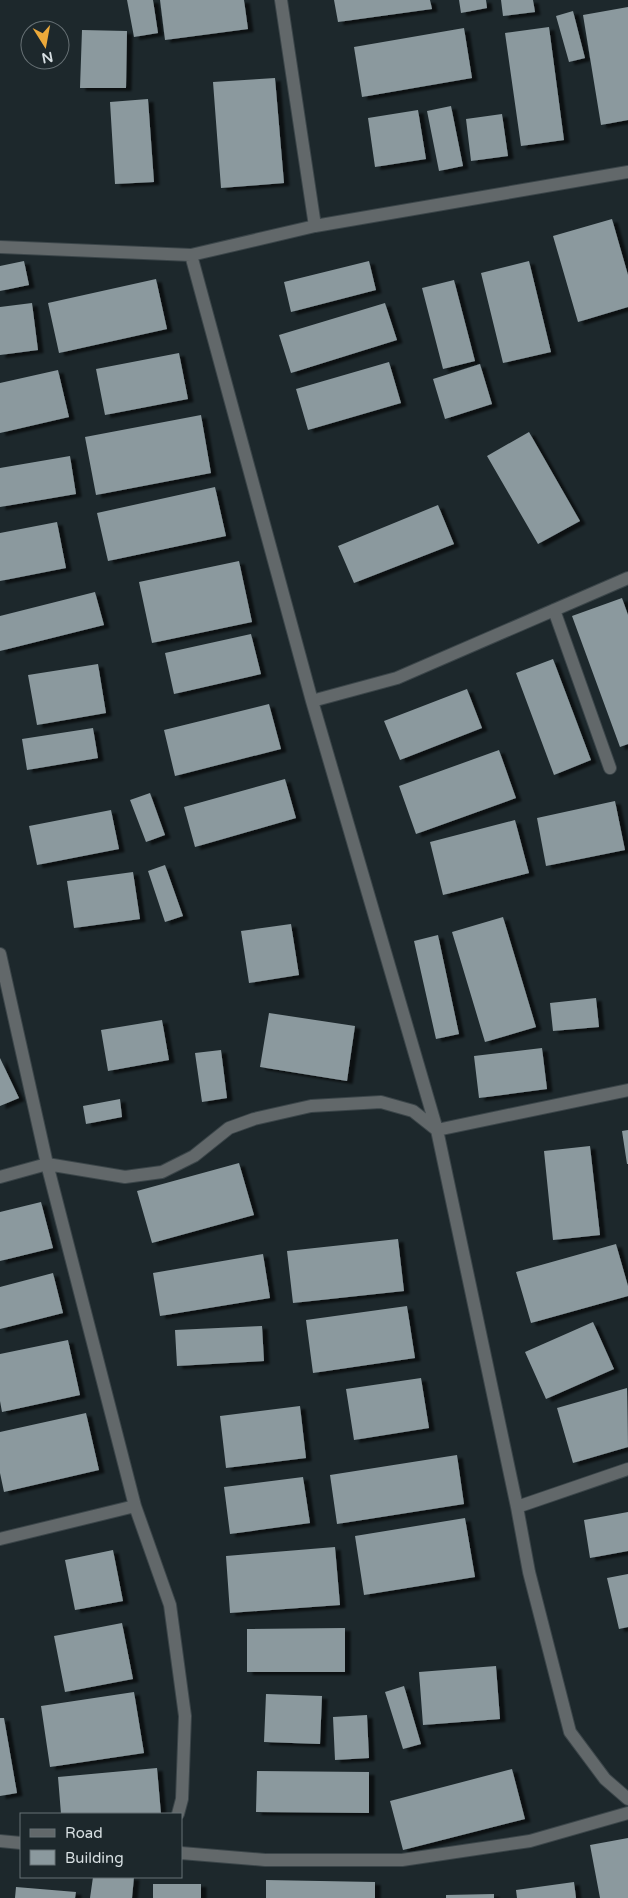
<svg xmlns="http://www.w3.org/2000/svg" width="628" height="1898" viewBox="0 0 628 1898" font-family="'Varela Round',sans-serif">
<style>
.building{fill:#8b999e;filter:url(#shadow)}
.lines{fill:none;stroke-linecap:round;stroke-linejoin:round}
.street-casing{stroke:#3b4549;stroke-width:14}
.street{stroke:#62686a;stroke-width:12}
</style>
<defs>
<filter id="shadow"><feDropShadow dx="5.5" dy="3" stdDeviation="1" flood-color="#0009"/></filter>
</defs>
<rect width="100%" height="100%" fill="#1d282c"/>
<path class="building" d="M127,0H153L158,33L134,37Z
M160,0H244L248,29L165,40Z
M334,0H430L432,9L338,22Z
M459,0H486L487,8L461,13Z
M501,0H533L535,12L503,16Z
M628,7V120L601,125L583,15Z
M573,11L585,58L569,62L556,16Z
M549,27L564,140L521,146L505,33Z
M464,28L472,78L362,97L354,47Z
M82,30L127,31L126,88H80Z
M275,78L284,183L221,188L213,82Z
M148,99L154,182L115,184L110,102Z
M451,106L463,166L439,171L427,111Z
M418,110L426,159L375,167L368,118Z
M502,114L508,156L471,161L466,119Z
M612,219L628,275V307L578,322L553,236Z
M24,261L29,285L0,291V266Z
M369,261L376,290L291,312L284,282Z
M529,261L551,352L503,363L481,273Z
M156,279L167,329L59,353L48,303Z
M454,280L475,361L443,369L422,288Z
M32,303L38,350L0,355V307Z
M385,303L397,340L291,373L279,335Z
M179,353L188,399L105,415L96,369Z
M389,362L401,403L308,430L296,389Z
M480,364L492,404L445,419L433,379Z
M58,370L69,417L0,433V383Z
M201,415L211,473L96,495L85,437Z
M529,432L580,521L538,544L487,456Z
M70,456L76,494L0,507V468Z
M215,487L226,536L108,561L97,513Z
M438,505L454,544L354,583L338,546Z
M57,522L66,568L0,581V533Z
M239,561L252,622L152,643L139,582Z
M95,592L104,625L0,651V616Z
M622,598L628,615V744L620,747L572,616Z
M251,634L261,674L174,694L165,653Z
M553,659L591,760L554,775L516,673Z
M98,664L106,713L37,725L28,675Z
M467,689L482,728L400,760L384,721Z
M269,704L281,749L175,776L164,730Z
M93,728L98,758L27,770L22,739Z
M499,750L516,798L416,834L399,786Z
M285,779L296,818L195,847L184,807Z
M150,793L165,835L146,842L130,800Z
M615,801L625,850L546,866L537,818Z
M111,810L119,849L37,865L29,826Z
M515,820L529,873L443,895L430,842Z
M165,865L183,916L165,922L148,871Z
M133,872L140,919L74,928L67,881Z
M503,917L536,1027L485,1042L452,932Z
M291,924L299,975L249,983L241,931Z
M438,935L459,1034L436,1039L414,941Z
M596,998L599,1027L553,1031L550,1003Z
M269,1013L355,1026L347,1081L260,1067Z
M162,1020L169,1060L108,1071L101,1030Z
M542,1048L547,1089L479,1098L474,1056Z
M221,1050L227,1098L202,1102L195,1053Z
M0,1058L19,1098L0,1106Z
M120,1099L122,1117L86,1124L83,1106Z
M628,1130V1164H627L622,1131Z
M590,1146L600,1235L553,1240L544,1151Z
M239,1163L254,1215L152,1243L137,1191Z
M41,1202L53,1248L0,1261V1212Z
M398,1239L404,1291L293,1303L287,1251Z
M616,1244L628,1286V1296L531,1323L516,1272Z
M263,1254L270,1298L160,1316L153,1273Z
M53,1273L63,1313L0,1329V1287Z
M407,1306L415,1358L313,1373L306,1320Z
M593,1322L614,1369L546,1399L525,1352Z
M262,1326L264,1361L177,1366L175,1330Z
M68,1340L80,1395L2,1412L0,1401V1354Z
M421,1378L429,1428L354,1440L346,1389Z
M627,1388L628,1447L573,1463L557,1408Z
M300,1406L306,1458L226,1468L220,1416Z
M86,1413L99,1470L4,1492L0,1473V1432Z
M457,1455L464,1504L337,1524L330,1475Z
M303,1477L310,1523L230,1534L224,1487Z
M628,1512V1551L590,1558L584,1520Z
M465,1518L475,1577L364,1595L355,1536Z
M335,1547L340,1605L230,1613L226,1556Z
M113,1550L123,1601L75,1610L65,1560Z
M628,1574V1627L619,1629L607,1578Z
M122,1623L133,1679L65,1692L54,1636Z
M345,1628V1672H247V1629Z
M496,1666L500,1719L423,1725L419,1672Z
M404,1686L421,1744L403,1749L385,1692Z
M134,1692L144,1753L50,1767L41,1706Z
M266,1694L322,1696L320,1744L264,1742Z
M367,1715L369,1758L335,1760L333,1717Z
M0,1718H4L17,1793L0,1796Z
M157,1768L161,1814H61L58,1777Z
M512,1769L525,1819L403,1850L390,1801Z
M257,1771L369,1772V1813L256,1812Z
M628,1838V1898H600L590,1845Z
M93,1877H134L132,1898H90Z
M266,1880L375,1882V1898H266Z
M574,1882L576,1898H517L516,1890Z
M153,1884H201V1898H153Z
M16,1887L76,1892L75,1898H15Z
M494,1894V1898H446V1895Z"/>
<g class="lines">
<g class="street-casing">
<path id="street" d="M281,0L315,226
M0,247L191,255L315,226L628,172
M191,255L312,701L437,1130L517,1507L529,1572L570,1732L605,1779L628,1799
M554,610L610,768
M312,701L397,678L628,578
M0,954L47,1164L135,1506L170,1605L185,1716L182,1799L178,1814
M0,1177L47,1164L125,1177L162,1172L194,1156L229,1128L254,1119L311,1106L381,1102L413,1111L437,1130L628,1090
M517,1507L628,1469
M0,1539L135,1506
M0,1841L21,1843
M181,1853L265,1860H402L530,1841L628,1813"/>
</g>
<use href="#street" class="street"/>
</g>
<rect x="20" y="1813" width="162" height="65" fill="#1d282c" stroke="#677175"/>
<rect x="30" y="1829" width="25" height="8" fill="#62686a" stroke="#677175"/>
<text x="65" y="1838" font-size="15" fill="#d7dfe2">Road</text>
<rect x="30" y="1850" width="25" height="15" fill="#8b999e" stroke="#677175"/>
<text x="65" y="1863" font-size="15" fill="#d7dfe2">Building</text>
<g transform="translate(45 45) rotate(169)"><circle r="24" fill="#1d282c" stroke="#677175"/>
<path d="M0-4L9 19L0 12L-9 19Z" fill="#eca93a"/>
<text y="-8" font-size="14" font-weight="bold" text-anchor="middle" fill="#d7dfe2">N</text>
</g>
</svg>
